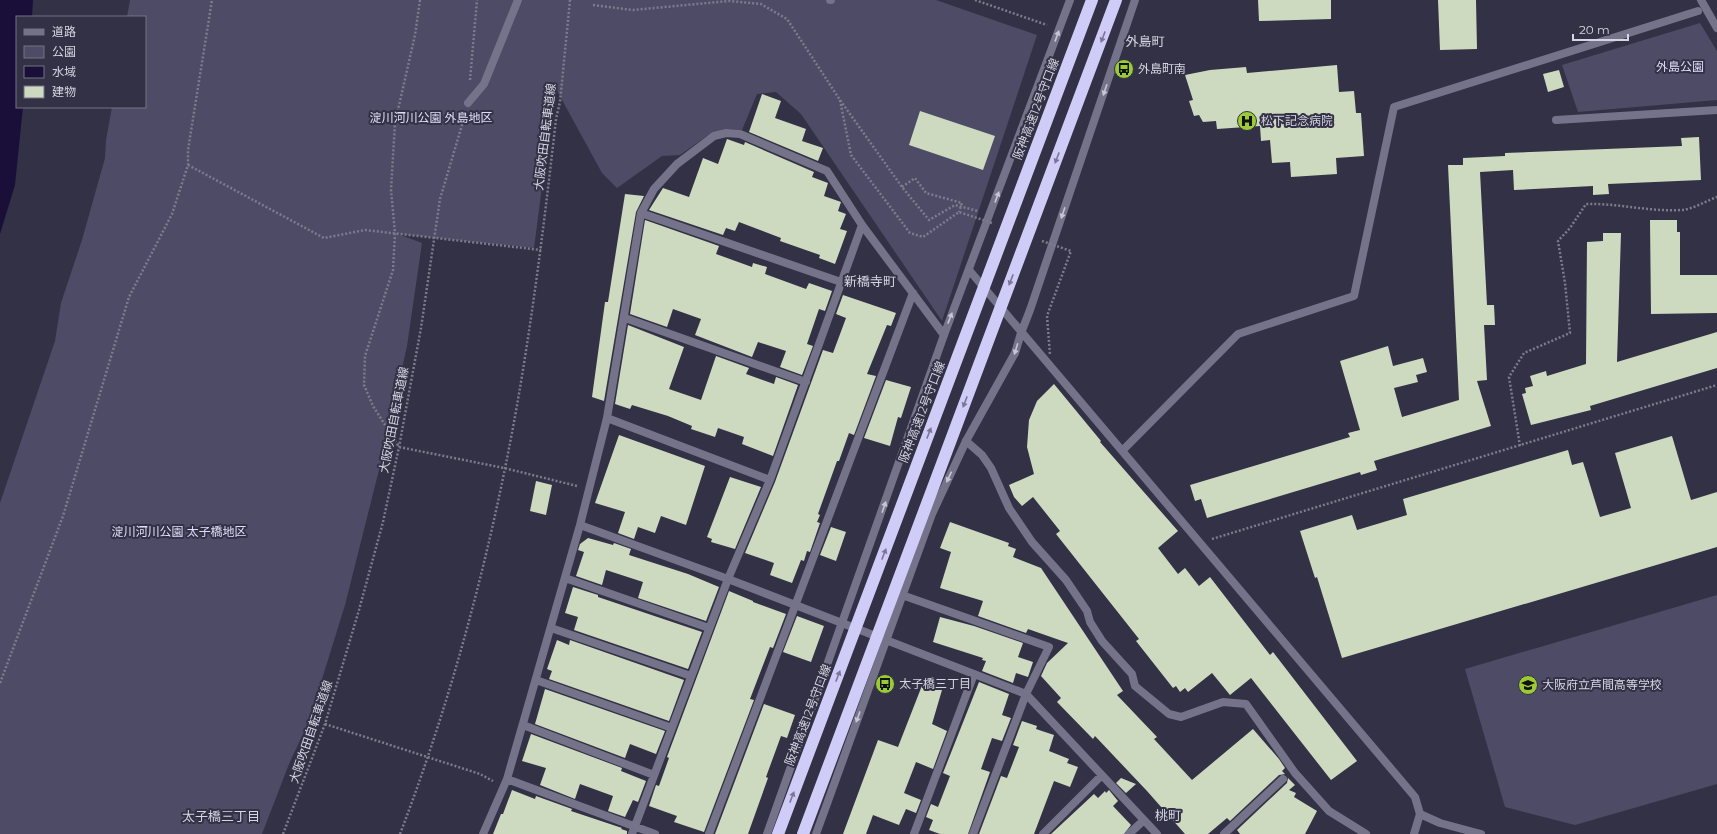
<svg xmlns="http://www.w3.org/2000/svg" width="1717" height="834" viewBox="0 0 1717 834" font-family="Montserrat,'Noto Sans JP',sans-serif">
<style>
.green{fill:#4e4b67}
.water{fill:#1a0f39}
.building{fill:#cedac0}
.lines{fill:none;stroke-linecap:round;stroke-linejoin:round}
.path{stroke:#7d7b8c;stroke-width:2.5;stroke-dasharray:2 2;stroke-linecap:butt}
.service{stroke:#75738a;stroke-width:8}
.pedestrian{stroke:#75738a;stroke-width:8}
.minor{stroke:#75738a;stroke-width:8}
.path-bridge{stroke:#7d7b8c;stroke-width:2.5;stroke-dasharray:2 2;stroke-linecap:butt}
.motorway-bridge{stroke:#d0ccf8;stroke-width:12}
.oneway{fill:#c7c6d5}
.oneway2{fill:#7a7796}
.labels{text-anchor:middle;stroke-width:4;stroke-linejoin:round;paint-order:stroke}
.park-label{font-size:12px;fill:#e0ddfc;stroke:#333145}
.poi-label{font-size:12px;fill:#d6d5e2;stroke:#333145;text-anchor:start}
.street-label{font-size:12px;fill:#d6d5e2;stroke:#333145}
.neighbourhood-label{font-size:13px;fill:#d6d5e2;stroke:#333145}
</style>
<rect width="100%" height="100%" fill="#333145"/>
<path class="green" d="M130,0H936L1037,35L942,321L801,114L776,92L757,94L742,130L724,129L707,136L680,155L662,156L617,188L602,173L555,87L534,248L398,234L422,243L407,346L385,446L345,605L309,721L289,764L262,834H0V503L55,341L61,303L82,240L105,158L106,140L112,107H145V17H127Z
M1700,23L1717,51V100L1578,112L1562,65Z
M1717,595V784L1575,825L1505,807L1465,669Z"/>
<path class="water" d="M0,0H33L32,17H17V107H23L15,185L0,234Z"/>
<path class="building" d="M1258,0H1331V19L1259,21Z
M1438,0H1476L1477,49L1440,50Z
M1337,65L1339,92L1354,91L1356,113H1361L1364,156L1336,158L1337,174L1291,177L1290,162L1272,163L1270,140L1261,141L1260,126L1217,129L1216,121L1203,122L1199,115L1194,116L1189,101L1193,100L1185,75L1210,70L1246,67L1247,73Z
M1559,70L1564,87L1548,92L1543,74Z
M762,94L781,101L775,118L806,129L802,141L823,148L818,161L749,132Z
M920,111L995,136L983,170L909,145Z
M1699,137L1701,180L1608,184L1609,194L1593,195V186L1514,190L1513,170L1480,172L1487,305H1494L1495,325H1484L1487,380L1477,381L1491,426L1374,461L1377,470L1361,475L1360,472L1207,518L1201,499L1195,501L1190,485L1350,437L1348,433L1360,430L1340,361L1388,346L1393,366L1423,358L1427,372L1416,375L1418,382L1394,388L1402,417L1459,400L1448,165H1463V158L1505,156V153L1682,146L1681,138Z
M727,139L744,145L745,142L814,172L812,177L828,183L824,196L841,202L838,211L846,214L840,229L847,231L835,264L819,258L820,255L780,241L781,238L739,222L735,231L726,228L723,235L649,210L663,188L689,197L703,158L718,164Z
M625,194L644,196L636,212L604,401L592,397L605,302H608Z
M645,220L719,246L716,254L752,267L753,263L767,267L765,274L806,289L809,283L832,291L825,311L819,309L807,344L813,346L802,375L780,367L786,351L758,342L752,357L695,335L701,319L673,309L667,327L630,314Z
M1650,220H1677V232H1680V275H1717V313L1651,314Z
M1603,233H1621L1617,362L1717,332V368L1590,406L1591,410L1531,425L1522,394L1526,393L1525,388L1533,386L1530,376L1546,371L1547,376L1586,364L1587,242L1603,241Z
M843,295L896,313L891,326L887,325L867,374L876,376L854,435L849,433L839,461H837L818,514L820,515L817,522L820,523L810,552L807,551L804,561L801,560L792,583L770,575L774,563L745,553L775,482L823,350L833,353L846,318L836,314Z
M628,325L684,347L669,389L701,400L716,356L749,368L746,374L774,384L776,377L798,385L773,456L742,444L744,437L718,428L715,437L691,429L692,426L668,416L632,405L630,409L615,404Z
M886,380L911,387L901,418L898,417L890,446L864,438Z
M1054,384L1101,441L1100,442L1178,531L1158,548L1178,574L1185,568L1199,586L1210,577L1270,655L1273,652L1357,761L1331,780L1251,678L1230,695L1212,673L1188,692L1185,688L1180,692L1176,686L1173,688L1136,641L1139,639L1056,534L1060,531L1033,497L1022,506L1014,497L1009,485L1034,474L1027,447L1029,420L1037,401Z
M619,435L705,466L686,525L661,516L655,533L638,527L634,539L618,533L625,512L595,503Z
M1672,436L1691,500L1717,492V547L1342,658L1317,577L1315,578L1300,531L1352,515L1357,530L1407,515L1403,499L1568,450L1572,465L1583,462L1600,517L1631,508L1615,453Z
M730,477L761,487L735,549L711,542L712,539L707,537Z
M536,481L552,485L546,515L530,511Z
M950,522L1009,543L1008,546L1016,549L1013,557L1041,568L1123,691L1117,695L1157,737L1154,739L1192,780L1253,729L1279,759L1285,768L1282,771L1285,774L1279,775L1230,821L1227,818L1208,834H1185L1147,791L1095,736L1093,739L1057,702L1061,698L1041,676L1047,663L1068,643L1028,629L1026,633L978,616L983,601L940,588L951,552L940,548Z
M831,527L846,532L836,561L820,555Z
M588,538L613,545L614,543L631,549L629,555L688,574L719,587L706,621L638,598L643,582L606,570L602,585L576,576L584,552L578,550L580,544Z
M573,587L598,595V597L702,632L688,669L574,630L578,617L565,613Z
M729,591L753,601V602L786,614L773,648L770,647L750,699L754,700L704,832L674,822L677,816L649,806L656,785L659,786L669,758L667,757Z
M797,616L824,626L811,662L783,652Z
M940,617L974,626L1023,643L1018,657L1033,662L1028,677L1016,673L1013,683L982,671L986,661L982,660L983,658L933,642Z
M557,640L569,645L570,640L684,680L669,721L549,679L552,671L547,669Z
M979,682L1009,694L1002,715L1011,718L1002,741L992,738L981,769L990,772L968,834H940L929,830L933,820L926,817L931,804L938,807L950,776L943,773Z
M923,683L942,690L932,724L947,731L933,769L916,762L904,793L921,800L916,813L906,809L899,825L873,815L866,834H843L878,740L898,747Z
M545,689L665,731L656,754L630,744L625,758L535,724Z
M764,704L795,715L787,738L781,736L766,777L768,778L748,834H715Z
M1022,721L1037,726L1036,729L1054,735L1049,751L1069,759L1067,763L1078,767L1070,787L1054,781L1034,834H979L1001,776L1007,778L1019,747L1013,745Z
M531,734L622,768L621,771L646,781L638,802L633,800L625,817L608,811L613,796L580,784L575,799L540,785L546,768L522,761Z
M1121,778L1136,784L1126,793L1116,783Z
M1288,778L1295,785L1289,790L1296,793L1294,797L1317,811L1305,834H1240L1237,830L1287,783Z
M512,790L535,799L536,796L572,809L571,811L622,828L621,829L627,831V834H493L501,814H503Z
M1109,790L1118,801L1113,806L1131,825L1124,834H1051L1094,794L1098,798L1105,791L1106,793Z"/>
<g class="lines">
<path class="path" d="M420,0L415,35L395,123L391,190L395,233L393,270L365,356L364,385L373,406L399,447L504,468L577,486
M975,0L1047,25
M593,5L633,10L729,1L761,4L787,19L840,100L902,187L929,220L955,205L978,211
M470,80L477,0
M188,165L324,238L365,230L541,250
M1520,446L1509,377L1524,353L1570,333L1565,283L1558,241L1570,228L1586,204C1618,203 1649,212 1682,210C1693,209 1706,201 1717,197
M1212,539L1717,385
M0,683L63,516L129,297L172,214L188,165V150L212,0
M325,724L480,774L493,781
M283,834L325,724L359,610L383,522L399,447L421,328L440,199L465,115
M400,834C452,698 490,555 516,411C533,315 545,217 556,119L560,102L570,0"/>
<path class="service" d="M830,0H831
M468,103L484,84L518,0
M1556,120L1717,110"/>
<path class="pedestrian" d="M966,441L982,455L991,468L1009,508L1032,542L1066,580L1087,611L1090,622L1102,641L1132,674L1135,686L1169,714L1181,717L1223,702L1246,704L1295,773L1329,811L1366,834
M1123,450L1238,334L1354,296L1394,107L1698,11
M1420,814L1440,823L1481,834"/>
<path class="minor" d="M1701,0L1717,28
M641,213L841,282
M969,270L1415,797L1420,814L1414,834
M625,318L806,382
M607,418L770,480
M580,525L728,579L1026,694L1157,834
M565,578L709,628
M902,595L1049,647L1026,694L973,834
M551,628L691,676
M536,680L672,728
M523,725L654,775
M507,779L655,834
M483,834L507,779L580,525L607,418L641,213L654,189L677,164L714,136L726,133L740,134L827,171L862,225L944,335
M632,834L728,579L770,480L862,225
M709,834L913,293
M767,834L944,335L1070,0
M816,834L932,514L966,441L1015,353L1021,333L1030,310L1135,0
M914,834L974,674
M1043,834L1102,775
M1129,834L1144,820
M1224,834L1283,779"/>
<path class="path-bridge" d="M840,100L851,155L910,233L923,237L959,212L992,223
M902,187L915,178L926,193L962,203L959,212
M1042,241L1071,251L1047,316L1050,355"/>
<path class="motorway-bridge" d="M778,834L1092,0
M803,834L1116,0"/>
</g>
<defs><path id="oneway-solid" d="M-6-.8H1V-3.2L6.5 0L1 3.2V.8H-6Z"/></defs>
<g class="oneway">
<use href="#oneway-solid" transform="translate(1057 36) rotate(-70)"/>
<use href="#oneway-solid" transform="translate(1105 90) rotate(109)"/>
<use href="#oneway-solid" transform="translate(997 197) rotate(-70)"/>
<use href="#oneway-solid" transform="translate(1063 213) rotate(109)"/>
<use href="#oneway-solid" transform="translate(950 318) rotate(-69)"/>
<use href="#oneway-solid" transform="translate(1016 349) rotate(107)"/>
<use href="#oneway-solid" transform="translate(949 477) rotate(115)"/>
<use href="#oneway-solid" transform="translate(884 507) rotate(-71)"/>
<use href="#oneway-solid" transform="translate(858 717) rotate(110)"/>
</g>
<g class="oneway2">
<use href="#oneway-solid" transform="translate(1103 37) rotate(111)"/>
<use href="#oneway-solid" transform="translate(1057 158) rotate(111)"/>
<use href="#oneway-solid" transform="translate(1011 280) rotate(111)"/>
<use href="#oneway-solid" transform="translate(965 402) rotate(111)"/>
<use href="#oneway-solid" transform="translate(929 433) rotate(-69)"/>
<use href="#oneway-solid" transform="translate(884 554) rotate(-69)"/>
<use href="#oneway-solid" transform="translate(838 676) rotate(-69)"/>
<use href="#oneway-solid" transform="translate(792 797) rotate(-69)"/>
</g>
<defs>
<g id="bus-disc" transform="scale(1)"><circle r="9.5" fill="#9acb35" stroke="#333145"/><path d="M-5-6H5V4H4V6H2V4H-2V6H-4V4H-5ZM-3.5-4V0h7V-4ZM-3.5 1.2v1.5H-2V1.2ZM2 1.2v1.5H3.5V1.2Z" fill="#111"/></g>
<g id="hospital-disc" transform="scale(1)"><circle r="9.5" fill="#9acb35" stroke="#333145"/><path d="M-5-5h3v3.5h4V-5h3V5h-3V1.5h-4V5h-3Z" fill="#111"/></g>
<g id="school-disc" transform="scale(1)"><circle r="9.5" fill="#9acb35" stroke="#333145"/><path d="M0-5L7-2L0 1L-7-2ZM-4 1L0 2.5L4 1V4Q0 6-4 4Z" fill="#111"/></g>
</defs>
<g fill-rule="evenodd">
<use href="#bus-disc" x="1124" y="69"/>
<use href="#hospital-disc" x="1247" y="121"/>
<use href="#bus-disc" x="885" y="684"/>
<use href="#school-disc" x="1528" y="685"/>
</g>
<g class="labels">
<g class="park-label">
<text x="1680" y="71">外島公園</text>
<text x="431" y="122">淀川河川公園 外島地区</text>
<text x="179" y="536">淀川河川公園 太子橋地区</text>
</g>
<g class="poi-label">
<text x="1138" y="73">外島町南</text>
<text x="1261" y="125">松下記念病院</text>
<text x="899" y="688">太子橋三丁目</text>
<text x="1542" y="689">大阪府立芦間高等学校</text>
</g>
<g class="street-label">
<text transform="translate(1036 109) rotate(-69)" y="4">阪神高速12号守口線</text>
<text transform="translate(545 137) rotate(-83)" y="4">大阪吹田自転車道線</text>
<text transform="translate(922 412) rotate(-69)" y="4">阪神高速12号守口線</text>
<text transform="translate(394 420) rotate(-79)" y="4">大阪吹田自転車道線</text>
<text transform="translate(808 715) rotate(-69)" y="4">阪神高速12号守口線</text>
<text transform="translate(311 732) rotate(-71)" y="4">大阪吹田自転車道線</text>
</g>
<g class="neighbourhood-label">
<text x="1145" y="46">外島町</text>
<text x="870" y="286">新橋寺町</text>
<text x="1168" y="820">桃町</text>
<text x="221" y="821">太子橋三丁目</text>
</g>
</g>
<rect x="16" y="16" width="130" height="92" fill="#333145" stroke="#747384"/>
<rect x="24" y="29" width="20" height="6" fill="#75738a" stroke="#747384"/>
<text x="52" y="36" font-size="12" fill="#d6d5e2">道路</text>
<rect x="24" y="46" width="20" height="12" fill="#4e4b67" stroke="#747384"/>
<text x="52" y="56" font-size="12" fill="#d6d5e2">公園</text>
<rect x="24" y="66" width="20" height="12" fill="#1a0f39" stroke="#747384"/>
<text x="52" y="76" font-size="12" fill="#d6d5e2">水域</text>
<rect x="24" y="86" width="20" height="12" fill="#cedac0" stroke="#747384"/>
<text x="52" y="96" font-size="12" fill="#d6d5e2">建物</text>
<path d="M1573 34v6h55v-6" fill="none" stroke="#d6d5e2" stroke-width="2"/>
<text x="1579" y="34" font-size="12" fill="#d6d5e2" stroke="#333145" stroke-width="3" paint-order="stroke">20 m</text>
</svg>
